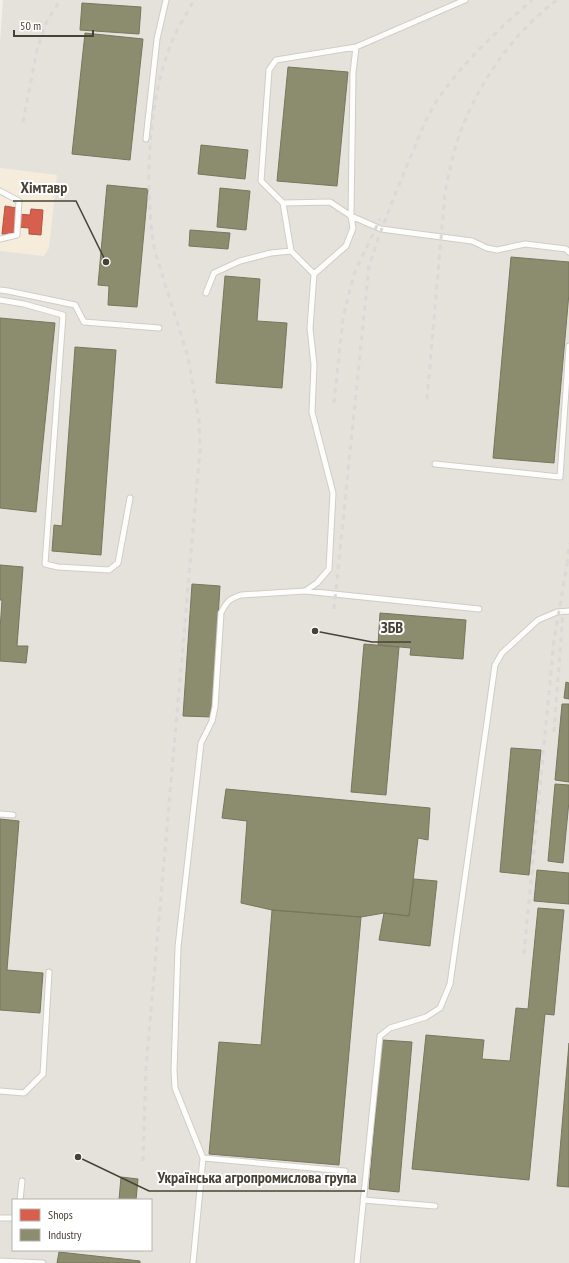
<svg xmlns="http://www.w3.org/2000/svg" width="569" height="1263" viewBox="0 0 569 1263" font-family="'PT Sans Narrow',sans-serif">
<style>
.commercial{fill:#f5ecdc}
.industrial{fill:#e5e1db;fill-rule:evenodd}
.shops{fill:#d6604d;stroke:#ab5746}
.industry{fill:#8c8c6e;stroke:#78765d}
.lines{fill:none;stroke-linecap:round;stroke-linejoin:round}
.service-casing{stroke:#d0cdc8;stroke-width:7}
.service{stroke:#fdfdfc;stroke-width:5}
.rail{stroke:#d9d9d8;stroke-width:3;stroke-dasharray:5 5;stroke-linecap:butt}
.leader{fill:none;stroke:#484136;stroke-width:1.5}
.callout-dot{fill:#484136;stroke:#fff;stroke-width:1.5}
.callout-label{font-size:16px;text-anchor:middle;font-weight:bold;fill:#484136;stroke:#fff;stroke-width:4;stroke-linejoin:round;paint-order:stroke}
</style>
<rect width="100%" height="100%" fill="#f2f0ea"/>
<path class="commercial" d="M0,168L57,175L49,248L44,256L0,251Z"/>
<path class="industrial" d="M3,0H569V1263H0V251L44,256L49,248L57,175L0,168V43ZM13,1200H151V1250H13Z"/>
<path class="shops" d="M5,206L17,208V214L30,215L31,209L43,210L41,235L29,234V228L16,227L15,235L2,234Z"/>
<path class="industry" d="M82,3L141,7L139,34L80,30Z
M85,33L143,39L130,160L72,154Z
M288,67L348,72L337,186L277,181Z
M201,145L248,150L245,179L198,174Z
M107,185L148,189L137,307L108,305L109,286L98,285Z
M220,188L250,191L246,230L217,227Z
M190,230L230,233L228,249L189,246Z
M511,257L569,262V293L554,463L493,458Z
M225,276L260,279L257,321L287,323L282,388L216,383Z
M0,318L55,323L36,512L0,508Z
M75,347L116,350L101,555L52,551L54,525L62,526Z
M0,565L23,567L17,646H28L26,663L0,661V630L2,600H0Z
M192,584L220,586L212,717L183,716Z
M380,613L466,620L463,659L410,655L411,648L378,645Z
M364,644L399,647L386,795L351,792Z
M566,682L569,683V699L564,698Z
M562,704H569V782L555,780Z
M511,748L541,750L529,875L500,872Z
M555,784L569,785V801L563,863L548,861Z
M226,789L430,808L428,840L418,838L409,916L384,913L361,917L272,910L241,903L247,821L222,818Z
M0,819L19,821L7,970L43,973L40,1013L0,1010Z
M537,870L569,873V904L534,901Z
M414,879L437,881L430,946L379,940L384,913L409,916Z
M538,908L564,910L554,1015L545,1014L529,1180L412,1169L426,1035L484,1040L482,1059L510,1061L516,1008L528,1009Z
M272,910L361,917L339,1165L209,1154L219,1042L261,1045Z
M382,1040L412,1042L399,1192L369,1189Z
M569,1043V1187L557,1186Z
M121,1177L138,1179L136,1200H119Z
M59,1252L140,1261V1263H57Z"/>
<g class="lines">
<g class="service-casing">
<path id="service" d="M356,47L353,73L351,216L381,229L472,241L487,248L497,250L525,244L566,249L569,252
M146,139L157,39L166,0
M0,191L19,201L17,235L0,239
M283,203L261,181L269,70L276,60L356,47L465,0
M0,290L8,291L75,305L84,322L159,328
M206,293L214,273L240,261L271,253L291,251
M0,300L24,304L63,315L45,564L58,567L109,570L118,563L130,498
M435,464L560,477L569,346
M305,591L479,609
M0,814L13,815
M0,1091L24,1093L43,1074L49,972
M203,1158L175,1088L174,1071L178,947L201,743L212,721L215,707L221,613C227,601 229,599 241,595L305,591L317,583L329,569L333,493L312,412L314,365L310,328L314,274L291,251L283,203L330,202L351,216L353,228L346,246L314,274
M20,1200L22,1181
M363,1200L435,1206
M0,1218H13
M0,1261L43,1263
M193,1263L203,1158L345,1171
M357,1263L380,1036L390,1028L426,1017L440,1008L450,984L495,665L502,653L538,620L557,612L569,611"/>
</g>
<use href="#service" class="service"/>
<path class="rail" d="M23,122L37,50L46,23L60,0
M427,399L445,192C449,173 453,154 459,136C478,83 513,33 557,0
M334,403L343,318L354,274L380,219
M567,564L569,543
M334,609L369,266C380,231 394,197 408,163C417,142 424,121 436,102C460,65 499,29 532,0
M554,732L563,612
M524,954L554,640L568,559
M143,1161L146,1068L200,450L199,420L188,357L156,255C151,235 150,215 149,194C148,142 153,89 172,41C178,27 187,13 194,0"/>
</g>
<path class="leader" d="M106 262L76 201H13M315 631L372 642H411M78 1157L149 1191H365"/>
<g class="callout-dot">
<circle cx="106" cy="262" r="4"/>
<circle cx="315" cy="631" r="4"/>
<circle cx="78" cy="1157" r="4"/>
</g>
<g class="callout-label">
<text x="44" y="193">Хімтавр</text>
<text x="392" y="633">ЗБВ</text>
<text x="257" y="1183">Українська агропромислова група</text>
</g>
<rect x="12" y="1199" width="140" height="52" fill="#ffffff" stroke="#b6b3af"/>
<rect x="20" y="1209" width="20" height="12" fill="#d6604d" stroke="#b6b3af"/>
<text x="48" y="1219" font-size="12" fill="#484136">Shops</text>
<rect x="20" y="1229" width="20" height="12" fill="#8c8c6e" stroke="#b6b3af"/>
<text x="48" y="1239" font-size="12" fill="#484136">Industry</text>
<path d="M14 30v6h79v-6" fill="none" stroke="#484136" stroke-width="2"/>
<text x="20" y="30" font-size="12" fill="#484136" stroke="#ffffff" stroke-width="3" paint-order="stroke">50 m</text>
</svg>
